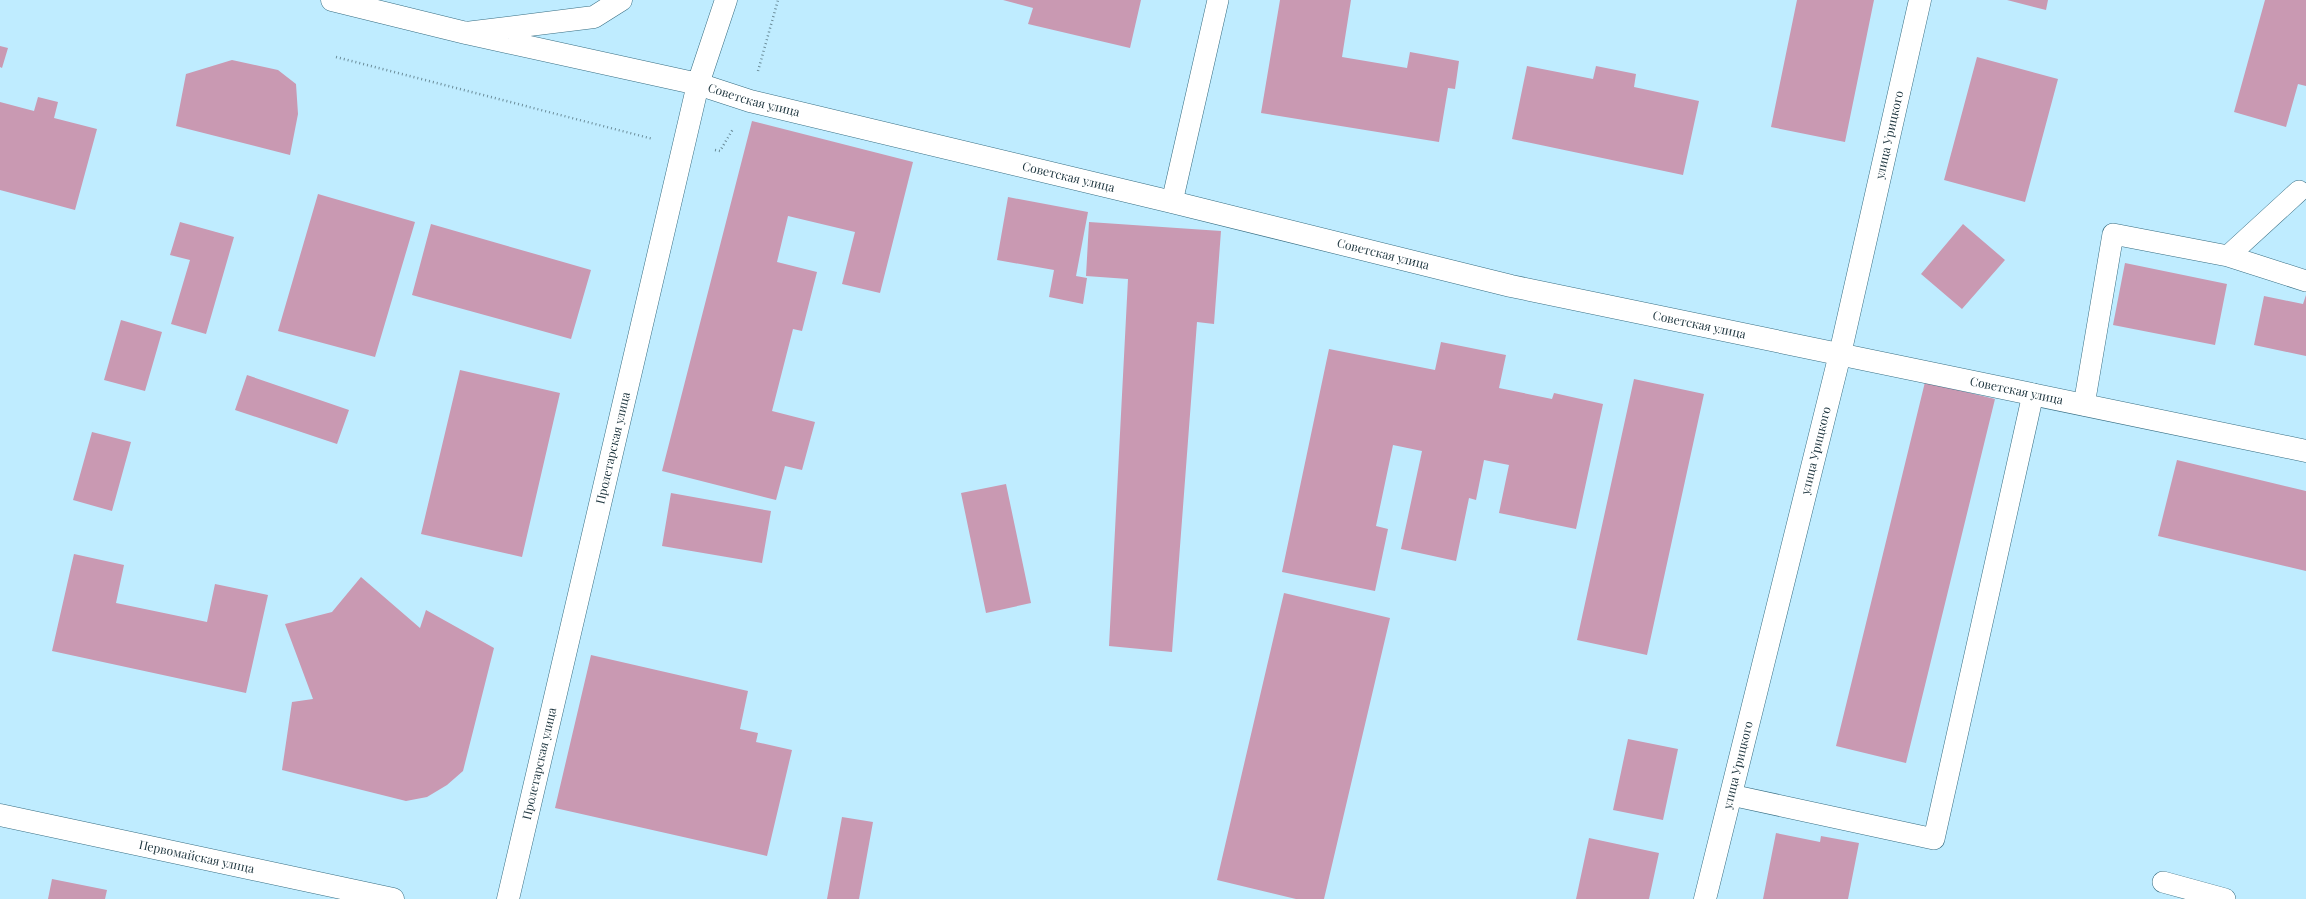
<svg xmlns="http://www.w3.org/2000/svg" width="2306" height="899" viewBox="0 0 2306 899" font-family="'Playfair Display',serif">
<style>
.building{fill:#c999b2}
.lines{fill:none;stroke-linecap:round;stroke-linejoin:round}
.service-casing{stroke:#376d82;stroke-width:22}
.minor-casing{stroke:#376d82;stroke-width:23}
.secondary-casing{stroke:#376d82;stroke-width:23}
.path{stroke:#6b8d9a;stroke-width:2.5;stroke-dasharray:1 3;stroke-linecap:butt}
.service{stroke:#fff;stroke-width:21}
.minor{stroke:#fff;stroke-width:22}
.secondary{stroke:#fff;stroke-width:22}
.labels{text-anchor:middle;stroke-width:3.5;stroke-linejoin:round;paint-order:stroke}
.street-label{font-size:12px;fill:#223942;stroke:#fff}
</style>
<rect width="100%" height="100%" fill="#bfecff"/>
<path class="building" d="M1003,0H1141L1130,48L1028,24L1033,8Z
M1280,0H1351L1342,57L1407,68L1410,52L1459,61L1455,89L1448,88L1439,142L1261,113Z
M1797,0H1874L1845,142L1771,127Z
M2007,0H2048L2046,10Z
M2265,0H2306V86L2298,84L2286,127L2234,112Z
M0,46L8,48L2,68L0,67Z
M1977,57L2058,79L2025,202L1944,180Z
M232,60L278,70L296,84L298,114L290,155L176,126L186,74Z
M1527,66L1593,79L1596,66L1636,74L1634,87L1699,101L1683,175L1512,139Z
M38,97L58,102L54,118L97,129L75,210L0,190V102L34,111Z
M752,121L913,162L880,293L842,284L855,232L788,216L777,262L817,272L802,331L793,329L772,411L815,422L802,470L785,466L776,500L662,471Z
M318,194L415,222L375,357L278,331Z
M1008,197L1088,212L1076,276L1087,278L1083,304L1049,297L1054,270L997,260Z
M180,222L234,237L206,334L171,324L190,260L170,255Z
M1089,222L1221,231L1214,324L1197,322L1172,652L1109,646L1128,279L1086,276Z
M431,224L591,270L571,339L412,295Z
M1963,224L2005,260L1962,309L1921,274Z
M2125,263L2227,284L2215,345L2113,325Z
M2306,295V356L2254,345L2264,296L2303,304Z
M121,320L162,332L145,391L104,380Z
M1441,342L1506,355L1499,388L1552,399L1554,393L1603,404L1576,529L1499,513L1509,465L1484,460L1476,500L1469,498L1456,561L1401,549L1422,451L1393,445L1376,526L1388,529L1375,591L1282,572L1329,349L1435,370Z
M460,370L560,393L522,557L421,534Z
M247,375L349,410L337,444L235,410Z
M1634,379L1704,394L1647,655L1577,640Z
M1925,382L1995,399L1906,763L1836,746Z
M92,432L131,442L112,511L73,500Z
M2177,460L2306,491V571L2158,536Z
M1006,484L1031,603L986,613L961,493Z
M671,493L771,511L762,563L662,546Z
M74,554L124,565L116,603L207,622L215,584L268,595L246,693L52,651Z
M361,577L420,628L426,610L494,648L463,771L447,785L427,797L406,801L282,770L292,702L313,699L285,624L332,612Z
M1284,593L1390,618L1324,899H1296L1217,880Z
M591,655L748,691L740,729L758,733L756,742L792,750L767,856L555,808Z
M1628,739L1678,749L1663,820L1613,810Z
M842,817L873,822L859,899H827Z
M1776,833L1820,842L1821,836L1859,843L1848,899H1763Z
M1589,838L1659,853L1649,899H1576Z
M52,879L107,890L105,899H48Z"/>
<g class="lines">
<g class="service-casing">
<path id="service" d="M1172,202L1218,0
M2228,256L2306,281
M2084,405L2113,234L2228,256L2299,191
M1731,795L1934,839L2033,394
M2163,882L2225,899"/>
</g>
<g class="minor-casing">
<g id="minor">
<path id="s1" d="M0,815L393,899"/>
<path id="s2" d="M508,899L698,84L750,101L1172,202L1511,286L2306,451"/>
<path id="s3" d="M1705,899L1840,354L1920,0"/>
</g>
</g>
<g class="secondary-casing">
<path id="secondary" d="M332,0L466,33L594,17L621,0
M466,33L698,84L726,0"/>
</g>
<path class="path" d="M336,57L653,139
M758,71L778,0
M715,150L720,151L733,129"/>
<use href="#service" class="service"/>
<use href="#minor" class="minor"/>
<use href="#secondary" class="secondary"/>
</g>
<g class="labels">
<g class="street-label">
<text dy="4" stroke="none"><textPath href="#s2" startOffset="895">Советская улица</textPath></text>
<text dy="4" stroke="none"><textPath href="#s3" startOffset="786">улица Урицкого</textPath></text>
<text dy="4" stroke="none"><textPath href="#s2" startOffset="1219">Советская улица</textPath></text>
<text dy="4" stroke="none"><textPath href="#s2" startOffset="1543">Советская улица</textPath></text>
<text dy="4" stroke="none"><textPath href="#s2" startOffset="1867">Советская улица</textPath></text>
<text dy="4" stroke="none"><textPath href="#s2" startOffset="2191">Советская улица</textPath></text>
<text dy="4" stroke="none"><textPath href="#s2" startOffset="463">Пролетарская улица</textPath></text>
<text dy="4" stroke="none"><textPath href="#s3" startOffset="462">улица Урицкого</textPath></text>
<text dy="4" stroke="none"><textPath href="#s2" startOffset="139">Пролетарская улица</textPath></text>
<text dy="4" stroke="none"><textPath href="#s3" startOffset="138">улица Урицкого</textPath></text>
<text dy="4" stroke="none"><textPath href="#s1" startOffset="201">Первомайская улица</textPath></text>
</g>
</g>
</svg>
